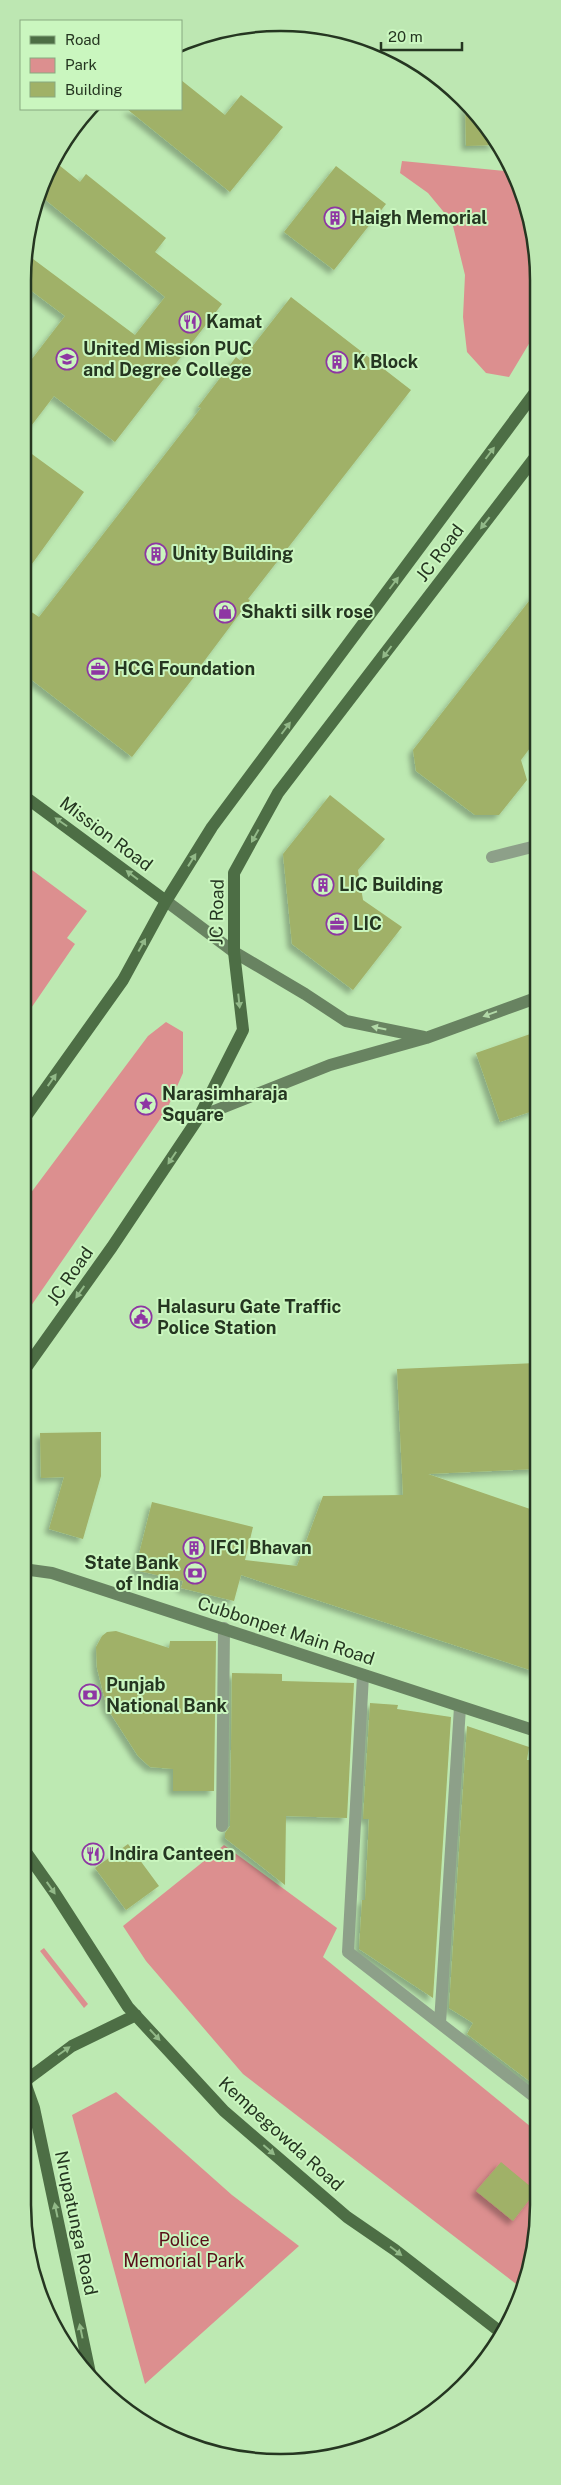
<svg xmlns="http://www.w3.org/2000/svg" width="561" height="2485" viewBox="0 0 561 2485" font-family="'Public Sans',sans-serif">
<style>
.green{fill:#dc8f8f}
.building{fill:#a0b167;filter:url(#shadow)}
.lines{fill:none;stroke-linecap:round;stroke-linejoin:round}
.street{stroke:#8da089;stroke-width:12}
.secondary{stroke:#688361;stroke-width:12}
.primary{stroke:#4d6e45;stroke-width:12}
.oneway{fill:#92b988}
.oneway2{fill:#b2d9a8}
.labels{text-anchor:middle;stroke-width:4;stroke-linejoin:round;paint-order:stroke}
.poi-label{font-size:18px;font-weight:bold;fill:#253621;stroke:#caf6bf;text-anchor:start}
.street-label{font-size:18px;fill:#253621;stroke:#caf6bf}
.park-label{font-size:18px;fill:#590f19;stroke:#caf6bf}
.rim{fill:none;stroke:#253621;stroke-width:2.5}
</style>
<defs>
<filter id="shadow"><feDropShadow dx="-4.5" dy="4.5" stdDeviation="2.5" flood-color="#0004"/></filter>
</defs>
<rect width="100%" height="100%" fill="#bde9b2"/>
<path class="green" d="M402,161L514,172L536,247V332L509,377L486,373L467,352L463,317L465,275L452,222L428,193L400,173Z
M24,864L87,911L67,938L75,944L25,1017Z
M166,1022L183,1032V1073L167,1109L24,1316V1202L148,1036Z
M224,1845L337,1928L323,1957L536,2131V2238L520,2287L243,2074L146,1961L123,1926Z
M44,1948L88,2004L84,2008L40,1951Z
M116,2092L232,2195L299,2246L145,2384L72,2115Z"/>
<path class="building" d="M181,80L225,115L241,95L283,127L230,192L127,109H181Z
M465,101L482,125L496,145L466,146Z
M54,161L80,182L86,174L166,238L155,252L222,304L115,442L54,396L25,434V368L65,316L25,286V253L135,335L165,297L42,197Z
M336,166L386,204L334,270L284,232Z
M291,297L411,390L248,599L250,600L193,676L194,677L132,757L24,674V607L39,617L201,408L198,407L236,357L241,361Z
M25,449L84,492L24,575Z
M536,592V740L521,760L527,780L499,815H475L416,771L413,750Z
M330,795L385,839L358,870L363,900L402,927L353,990L292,944L283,854Z
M536,1032V1110L500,1122L476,1053Z
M536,1363V1469L428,1474L536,1511V1672L241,1575L234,1601L181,1588L183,1581L135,1570L152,1502L253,1527L245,1560L297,1566L323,1496L403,1495L397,1369Z
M101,1432V1476L83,1539L49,1529L64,1477L41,1478L40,1433Z
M116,1631L169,1648L170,1641H216L214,1791H173V1769L150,1767L138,1756L107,1708L97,1668L96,1647L102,1636L107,1632Z
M232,1673L282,1674V1681L354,1683L347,1818L286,1816L285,1885L225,1838V1833L230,1826Z
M370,1703L398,1705L397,1709L451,1717L433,1998L359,1949L362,1900H365L369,1819H363Z
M467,1726L529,1747L527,1760H536V2086L467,2034L473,2023L449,2008Z
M128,1844L159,1886L126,1910L95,1868Z
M501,2162L536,2191L513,2221L476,2191Z"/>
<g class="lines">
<path class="street" d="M492,857L536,846
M363,1675L348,1952L536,2098
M222,1826L224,1628
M440,2023L460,1707"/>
<path class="secondary" d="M166,901L234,952L305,994L346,1021L424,1037
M199,1117L330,1065L426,1038L536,998
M23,1569L52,1573L536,1731"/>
<path class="primary" d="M24,796L166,901
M24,1119L123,980L166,901L212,827L536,391
M23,1372L112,1247L199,1117L243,1030L234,952V873L278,793L536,456
M23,1848L54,1892L128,2007L224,2111L347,2217L395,2250L503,2334
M23,2077L34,2108L91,2378
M25,2081L72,2046L136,2015"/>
</g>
<defs><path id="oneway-solid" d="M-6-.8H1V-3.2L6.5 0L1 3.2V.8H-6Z" transform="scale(1.25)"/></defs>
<g class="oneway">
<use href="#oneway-solid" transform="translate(490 453) rotate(-53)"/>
<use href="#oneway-solid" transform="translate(485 523) rotate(128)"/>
<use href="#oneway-solid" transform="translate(394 583) rotate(-53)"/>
<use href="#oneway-solid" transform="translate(387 652) rotate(127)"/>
<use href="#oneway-solid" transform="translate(286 728) rotate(-53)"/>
<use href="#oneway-solid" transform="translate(61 822) rotate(-145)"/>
<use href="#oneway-solid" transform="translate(255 836) rotate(119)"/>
<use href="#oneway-solid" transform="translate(192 860) rotate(-58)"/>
<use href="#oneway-solid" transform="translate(132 875) rotate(-143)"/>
<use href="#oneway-solid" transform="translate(142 945) rotate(-61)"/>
<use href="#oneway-solid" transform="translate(239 1001) rotate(84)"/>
<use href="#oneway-solid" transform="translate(52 1080) rotate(-55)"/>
<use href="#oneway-solid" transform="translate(172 1158) rotate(124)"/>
<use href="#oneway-solid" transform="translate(80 1292) rotate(125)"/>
<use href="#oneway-solid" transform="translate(51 1888) rotate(55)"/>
<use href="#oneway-solid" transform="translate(155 2035) rotate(47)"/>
<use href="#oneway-solid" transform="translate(64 2051) rotate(-35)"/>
<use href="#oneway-solid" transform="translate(269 2150) rotate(41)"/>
<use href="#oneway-solid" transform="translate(56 2210) rotate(-102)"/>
<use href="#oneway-solid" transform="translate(396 2251) rotate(37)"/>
<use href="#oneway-solid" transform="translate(81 2331) rotate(-102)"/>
</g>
<g class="oneway2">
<use href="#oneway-solid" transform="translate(490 1014) rotate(160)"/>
<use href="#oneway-solid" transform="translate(379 1028) rotate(-168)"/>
</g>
<defs>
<g id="building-ring" transform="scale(1.125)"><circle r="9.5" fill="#caf6bf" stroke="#8e36a3" stroke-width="1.5"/><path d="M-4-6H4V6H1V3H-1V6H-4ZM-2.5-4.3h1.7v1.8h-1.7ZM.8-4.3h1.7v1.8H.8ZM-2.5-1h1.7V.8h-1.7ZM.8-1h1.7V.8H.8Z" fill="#8e36a3"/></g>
<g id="restaurant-ring" transform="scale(1.125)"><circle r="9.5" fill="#caf6bf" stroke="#8e36a3" stroke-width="1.5"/><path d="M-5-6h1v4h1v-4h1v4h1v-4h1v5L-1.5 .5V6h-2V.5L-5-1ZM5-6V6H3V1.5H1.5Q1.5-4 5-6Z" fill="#8e36a3"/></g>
<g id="university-ring" transform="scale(1.125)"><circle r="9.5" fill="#caf6bf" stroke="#8e36a3" stroke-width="1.5"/><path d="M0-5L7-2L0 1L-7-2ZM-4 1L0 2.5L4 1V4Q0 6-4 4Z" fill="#8e36a3"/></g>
<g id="shop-ring" transform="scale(1.125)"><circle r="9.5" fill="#caf6bf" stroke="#8e36a3" stroke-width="1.5"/><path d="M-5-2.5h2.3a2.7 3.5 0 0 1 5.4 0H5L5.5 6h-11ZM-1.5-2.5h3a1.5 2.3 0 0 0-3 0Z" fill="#8e36a3"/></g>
<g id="office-ring" transform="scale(1.125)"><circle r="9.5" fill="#caf6bf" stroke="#8e36a3" stroke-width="1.5"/><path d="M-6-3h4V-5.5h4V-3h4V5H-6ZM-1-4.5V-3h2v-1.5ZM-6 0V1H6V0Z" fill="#8e36a3"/></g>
<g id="sight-ring" transform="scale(1.125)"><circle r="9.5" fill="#caf6bf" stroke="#8e36a3" stroke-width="1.5"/><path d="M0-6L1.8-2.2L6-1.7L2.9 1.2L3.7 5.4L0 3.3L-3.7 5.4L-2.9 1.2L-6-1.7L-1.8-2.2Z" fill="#8e36a3"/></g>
<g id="civic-ring" transform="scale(1.125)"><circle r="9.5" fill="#caf6bf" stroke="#8e36a3" stroke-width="1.5"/><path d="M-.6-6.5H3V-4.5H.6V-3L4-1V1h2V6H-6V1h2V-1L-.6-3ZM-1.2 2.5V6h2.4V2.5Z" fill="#8e36a3"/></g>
<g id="bank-ring" transform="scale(1.125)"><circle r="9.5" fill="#caf6bf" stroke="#8e36a3" stroke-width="1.5"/><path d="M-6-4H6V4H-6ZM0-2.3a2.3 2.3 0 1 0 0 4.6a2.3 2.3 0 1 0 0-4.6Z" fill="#8e36a3"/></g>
</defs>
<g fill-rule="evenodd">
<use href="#building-ring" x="335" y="218"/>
<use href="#restaurant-ring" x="190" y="322"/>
<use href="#university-ring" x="67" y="359"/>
<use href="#building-ring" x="337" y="362"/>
<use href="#building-ring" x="156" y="554"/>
<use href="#shop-ring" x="225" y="612"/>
<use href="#office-ring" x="98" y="669"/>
<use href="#building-ring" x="323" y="885"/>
<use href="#office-ring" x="337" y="924"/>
<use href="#sight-ring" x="146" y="1104"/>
<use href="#civic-ring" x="141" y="1317"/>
<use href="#building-ring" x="194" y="1548"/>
<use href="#bank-ring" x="195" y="1573"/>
<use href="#bank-ring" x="90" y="1695"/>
<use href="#restaurant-ring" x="93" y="1854"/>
</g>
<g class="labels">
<g class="poi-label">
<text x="351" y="224">Haigh Memorial</text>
<text x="206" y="328">Kamat</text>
<text x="83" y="355">United Mission PUC<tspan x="83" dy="21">and Degree College</tspan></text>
<text x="353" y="368">K Block</text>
<text x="172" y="560">Unity Building</text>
<text x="241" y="618">Shakti silk rose</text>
<text x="114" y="675">HCG Foundation</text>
<text x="339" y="891">LIC Building</text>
<text x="353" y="930">LIC</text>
<text x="162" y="1100">Narasimharaja<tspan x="162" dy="21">Square</tspan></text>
<text x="157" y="1313">Halasuru Gate Traffic<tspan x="157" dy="21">Police Station</tspan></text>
<text x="210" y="1554">IFCI Bhavan</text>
<text x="179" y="1569" text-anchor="end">State Bank<tspan x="179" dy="21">of India</tspan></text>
<text x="106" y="1691">Punjab<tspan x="106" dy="21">National Bank</tspan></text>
<text x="109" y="1860">Indira Canteen</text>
</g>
<g class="street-label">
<text transform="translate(440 553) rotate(-53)" y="6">JC Road</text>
<text transform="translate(106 834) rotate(37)" y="6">Mission Road</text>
<text transform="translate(217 912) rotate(-89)" y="6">JC Road</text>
<text transform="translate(70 1276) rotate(-55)" y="6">JC Road</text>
<text transform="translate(286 1631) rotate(18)" y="6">Cubbonpet Main Road</text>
<text transform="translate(281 2134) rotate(42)" y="6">Kempegowda Road</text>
<text transform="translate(76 2223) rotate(78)" y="6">Nrupatunga Road</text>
</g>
<g class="park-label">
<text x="184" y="2246">Police<tspan x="184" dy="21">Memorial Park</tspan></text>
</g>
</g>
<path d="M0 0H561V2485H0ZM280 31H281A249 249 0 0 1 530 280V2205A249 249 0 0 1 281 2454H280A249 249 0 0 1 31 2205V280A249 249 0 0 1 280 31Z" fill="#bde7b2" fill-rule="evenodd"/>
<path class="rim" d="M280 31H281A249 249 0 0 1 530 280V2205A249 249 0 0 1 281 2454H280A249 249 0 0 1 31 2205V280A249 249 0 0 1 280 31Z"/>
<rect x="20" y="20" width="162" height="90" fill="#caf6bf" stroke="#88a980"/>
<rect x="30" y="36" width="25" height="8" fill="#4d6e45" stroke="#88a980"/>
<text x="65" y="45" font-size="15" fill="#253621">Road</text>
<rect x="30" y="58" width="25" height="15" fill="#dc8f8f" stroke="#88a980"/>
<text x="65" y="70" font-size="15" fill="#253621">Park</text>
<rect x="30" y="82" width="25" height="15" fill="#a0b167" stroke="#88a980"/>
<text x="65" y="95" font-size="15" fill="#253621">Building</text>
<path d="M381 42v8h81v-8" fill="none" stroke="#253621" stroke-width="2.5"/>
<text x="388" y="42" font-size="15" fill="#253621" stroke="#caf6bf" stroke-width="4" paint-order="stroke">20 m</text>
</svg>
